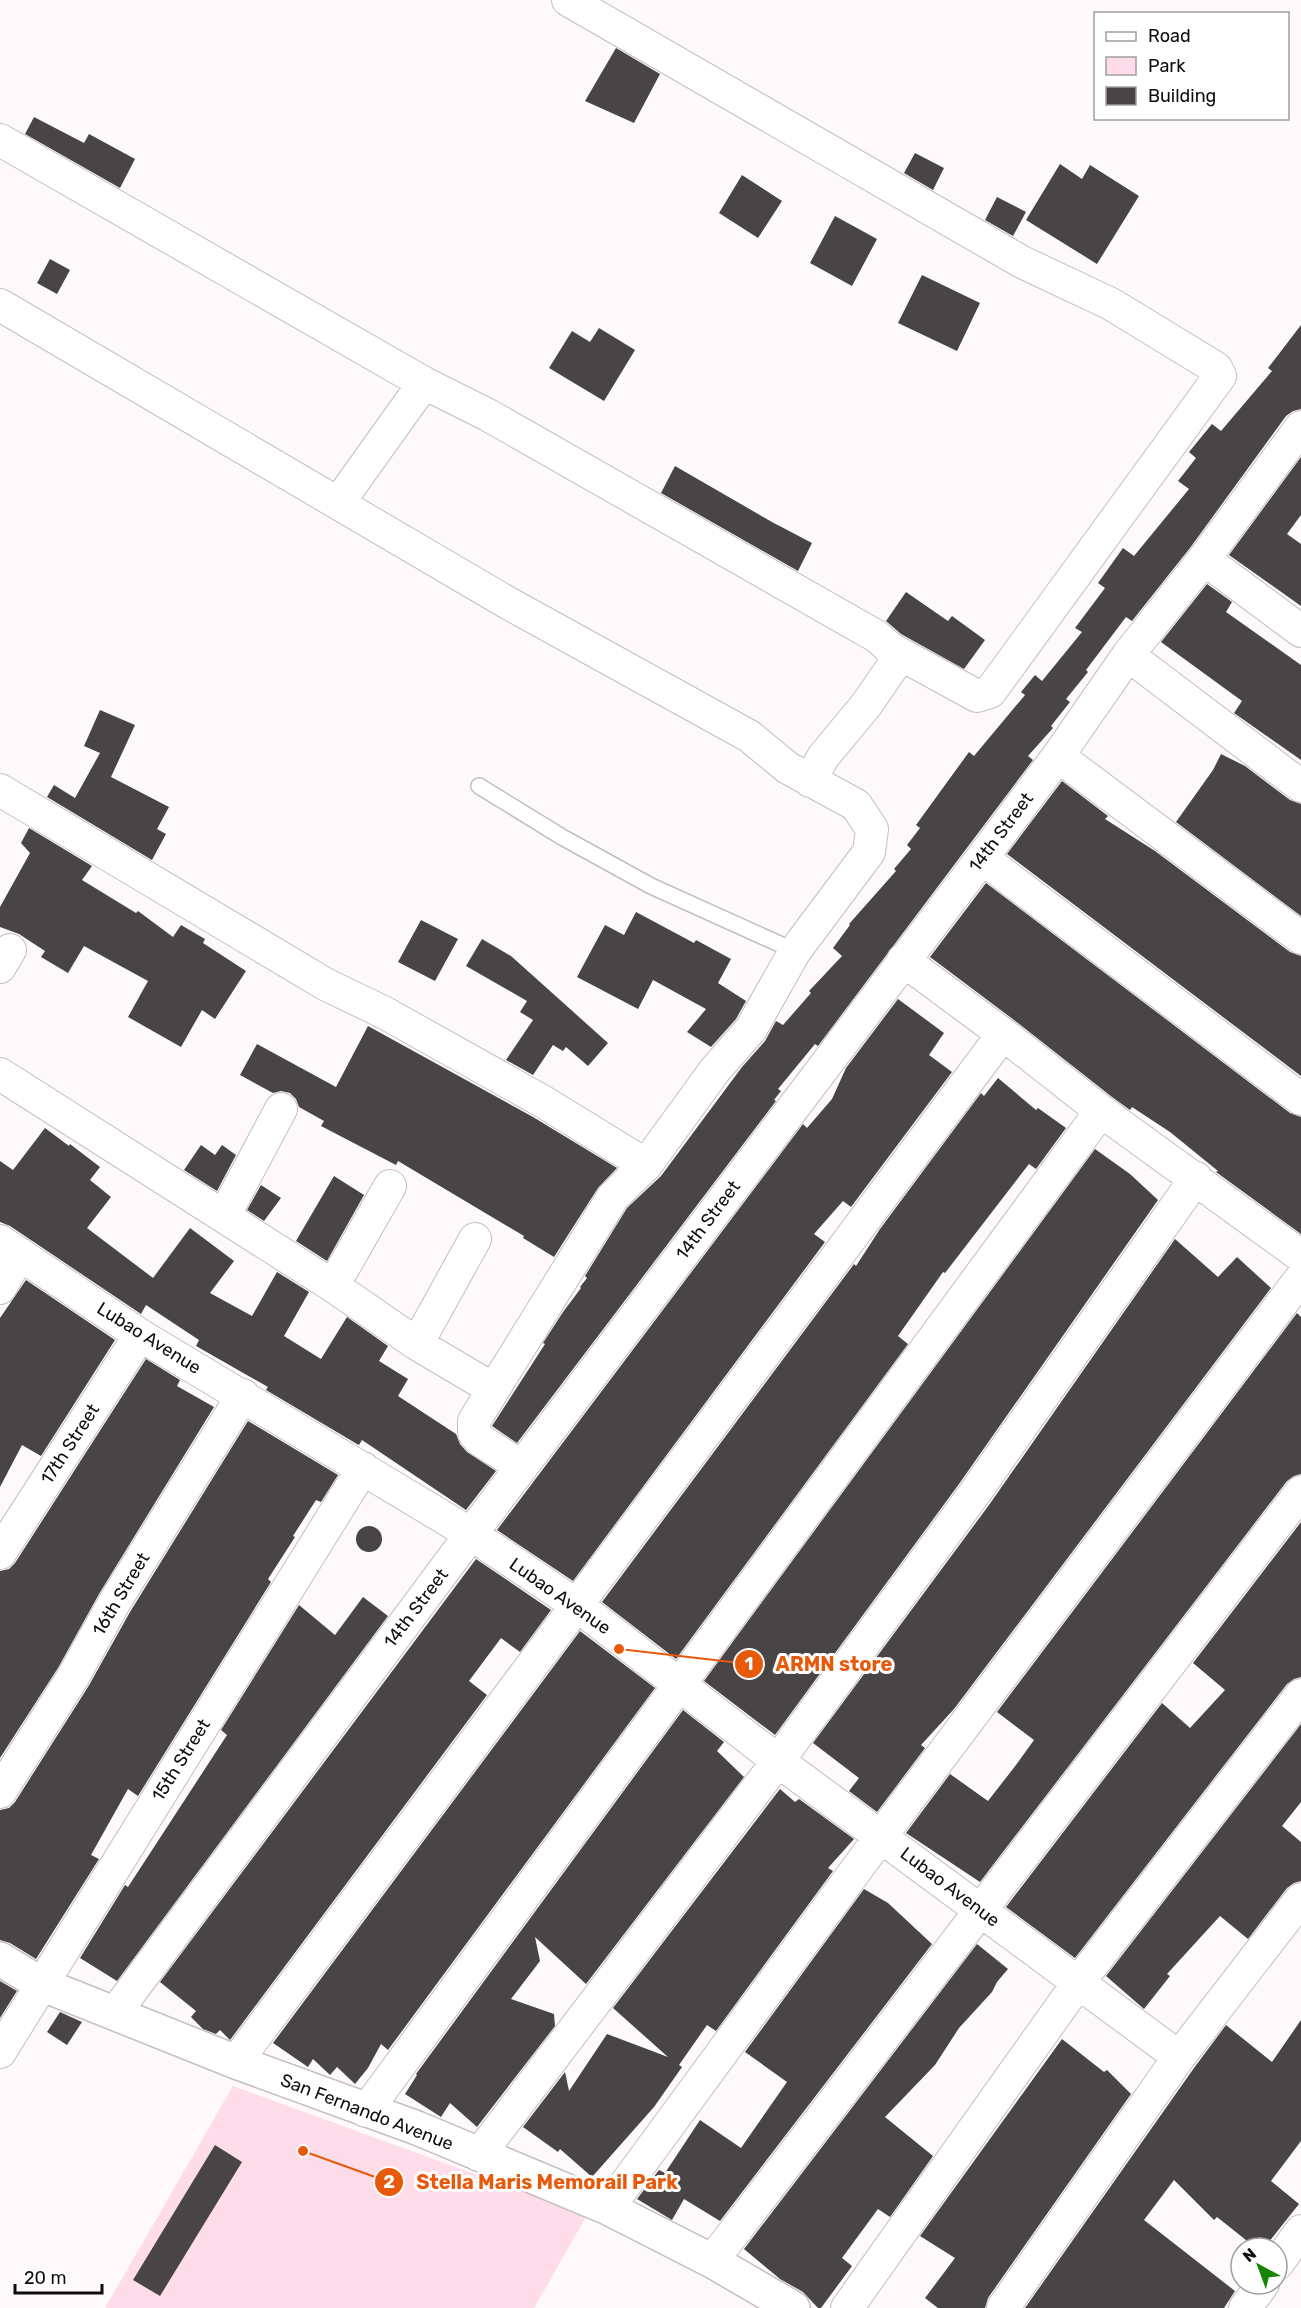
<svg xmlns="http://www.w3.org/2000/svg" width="1301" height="2308" viewBox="0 0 1301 2308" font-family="Rubik,sans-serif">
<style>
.green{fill:#fedcea}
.building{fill:#494446}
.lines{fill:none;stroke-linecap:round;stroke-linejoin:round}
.lane-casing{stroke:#c4bec0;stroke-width:18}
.street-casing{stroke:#c4bec0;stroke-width:34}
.secondary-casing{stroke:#c4bec0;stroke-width:36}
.lane{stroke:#fff;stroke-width:15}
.street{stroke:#fff;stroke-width:32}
.secondary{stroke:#fff;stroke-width:33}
.labels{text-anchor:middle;stroke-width:6;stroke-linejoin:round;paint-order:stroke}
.street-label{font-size:18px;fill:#0f0d0e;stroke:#fff}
.leader{fill:none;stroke:#e8590c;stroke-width:2}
.callout-dot{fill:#e8590c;stroke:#fff;stroke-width:2}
.mark-label{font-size:18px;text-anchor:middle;font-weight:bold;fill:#fff}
.callout-label{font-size:20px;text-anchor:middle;font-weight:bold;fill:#e8590c;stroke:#fff;stroke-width:6;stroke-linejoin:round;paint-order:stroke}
</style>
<rect width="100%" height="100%" fill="#fff9fb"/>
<path class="green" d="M233,2086L587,2215L534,2308H105Z"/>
<path class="building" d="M616,48L660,74L634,123L585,101Z
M34,117L84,143L89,134L135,159L120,188L25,134Z
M915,153L944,168L933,190L904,173Z
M1060,164L1082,179L1090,165L1139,196L1097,264L1026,220Z
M742,175L782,201L758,238L719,213Z
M997,197L1026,212L1013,236L985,220Z
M835,216L877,239L852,286L810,263Z
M50,259L70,270L57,294L37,283Z
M922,275L980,303L957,351L898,323Z
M1301,325V409L1293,411L1286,416L1190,548L1132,621L1126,617L1086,670L1088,672L1066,699L1070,702L1051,726L1053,728L1028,756L1033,760L818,1046L815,1044L778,1089L781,1091L774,1100L776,1101L517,1443L492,1426L545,1344L543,1343L563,1312L581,1288L580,1287L587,1278L585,1276L627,1208L661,1176L742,1067L765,1041L776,1021L783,1025L811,993L809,991L842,956L833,948L850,925L849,924L896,871L894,869L911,849L907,845L920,828L916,825L969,752L974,756L1025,695L1021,692L1035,675L1042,681L1082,632L1075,628L1105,588L1098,583L1123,548L1134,556L1189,489L1178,481L1196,458L1189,452L1212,424L1221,431L1272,371L1268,368Z
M599,328L635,350L604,401L549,368L572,331L590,342Z
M1301,457V515L1287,534L1301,544V606L1229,555Z
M675,466L772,522L812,543L798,571L661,493Z
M1207,584L1232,602L1226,612L1301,665V760L1234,713L1242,701L1161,642Z
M906,592L948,621L952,616L985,640L964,669L901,634L886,621Z
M100,710L135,725L111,777L169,807L157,829L166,834L152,860L47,797L54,785L75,798L100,753L84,746Z
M1221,754L1245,766L1290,800L1301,804V916L1176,822L1213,770Z
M1062,781L1108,816L1105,819L1155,851L1290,952L1301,956V1076L1007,854Z
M29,828L92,866L82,880L136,913L138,911L173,937L181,925L205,939L203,943L246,971L215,1019L202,1010L181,1047L128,1017L148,981L84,946L68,973L41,957L45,951L19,934L0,927V907L30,853L21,843Z
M986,883L1290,1113L1301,1117V1234L1216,1172L1218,1171L1170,1132L1132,1107L1130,1110L1112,1097L1014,1020L930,957Z
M636,912L694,943L696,940L731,959L718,983L746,1001L736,1019L711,1047L687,1032L706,1009L653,980L638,1009L577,977L605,925L624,935Z
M421,920L458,939L435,981L398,962Z
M482,939L511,956L608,1043L588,1066L566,1047L563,1051L553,1045L533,1075L506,1060L533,1020L520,1012L527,1001L466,966Z
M898,999L944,1033L929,1055L952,1072L851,1207L843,1201L814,1234L825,1242L573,1581L497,1530L803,1124L807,1128L832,1099L846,1068Z
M368,1026L533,1117L617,1168L598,1188L554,1257L523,1238L524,1236L398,1161L396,1165L321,1126L324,1121L299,1107L296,1099L290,1093L281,1091L273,1093L240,1075L257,1044L336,1087Z
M998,1078L1036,1110L1038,1108L1066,1128L1036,1169L1029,1164L945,1273L943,1272L898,1336L908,1344L676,1659L602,1602L854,1264L856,1266L880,1229L981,1093L984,1096Z
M45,1128L69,1146L70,1144L100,1167L90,1180L111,1197L87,1228L153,1278L190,1228L234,1261L210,1293L252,1316L277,1272L309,1292L284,1336L321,1359L347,1317L388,1346L379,1361L408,1379L398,1396L456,1434L460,1444L467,1452L496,1471L466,1510L362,1440L359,1445L357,1444L266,1390L268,1387L196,1346L199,1340L146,1305L141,1314L10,1226L0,1222V1161L13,1170Z
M201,1145L215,1155L222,1145L236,1155L217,1191L184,1170Z
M1095,1149L1130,1174L1158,1200L959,1484L775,1735L704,1681Z
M334,1176L364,1195L327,1261L296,1241Z
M261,1185L281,1198L264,1221L247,1210Z
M1175,1239L1218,1277L1237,1257L1271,1288L954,1709L921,1745L925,1748L877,1812L849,1791L859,1778L813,1743L989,1505Z
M26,1280L115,1340L41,1456L22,1445L0,1487V1318Z
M1297,1313L1301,1317V1474L1294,1476L1287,1481L980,1882L906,1833L950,1774L988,1801L1016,1765L1034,1740L997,1712Z
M146,1359L180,1380L177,1386L214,1407L99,1594L58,1668L0,1758V1571L9,1569L15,1563Z
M248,1421L338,1475L321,1502L316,1500L293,1536L295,1537L268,1579L271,1582L138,1796L128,1789L91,1855L99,1859L36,1959L10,1943L0,1940V1810L9,1808L15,1802L88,1687L130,1612Z
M1301,1522V1677L1294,1679L1287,1684L1075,1958L1006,1907L1162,1703L1190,1728L1225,1690L1193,1663Z
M356 1539a13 13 0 1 1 26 0a13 13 0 1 1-26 0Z
M476,1559L551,1610L520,1652L501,1638L469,1681L487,1695L230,2040L220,2030L216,2034L203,2029L191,2017L196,2011L160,1982Z
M363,1597L388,1616L117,1981L80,1958L125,1885L128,1887L227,1735L221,1730L299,1605L335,1635Z
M580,1631L655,1688L388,2050L381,2044L368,2068L355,2084L337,2067L330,2075L313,2059L308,2067L273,2043Z
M683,1710L724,1742L717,1751L744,1777L586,1984L535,1937L540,1961L511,1999L554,2014L555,2026L477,2127L450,2103L441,2117L405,2094L417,2075L416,2074Z
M1301,1724V1802L1282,1826L1301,1842V1881L1294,1883L1287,1888L1248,1939L1220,1916L1167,1974L1170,1976L1144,2009L1106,1976Z
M780,1789L795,1802L799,1799L854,1839L828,1868L833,1871L716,2031L707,2025L679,2065L682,2067L654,2107L592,2177L560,2149L558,2152L523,2127L565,2072L569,2091L607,2034L668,2057L613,2008Z
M864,1889L888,1903L932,1944L720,2221L684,2199L672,2220L637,2199L659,2170L665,2173L700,2120L741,2148L787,2082L745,2052Z
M977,1944L1008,1969L997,1982L992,1992L959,2028L935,2065L885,2117L933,2156L890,2217L878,2209L842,2258L852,2266L821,2308H818L803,2292L780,2279L744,2249Z
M0,1981L17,1991L0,2018Z
M60,2012L82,2022L67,2045L47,2032Z
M1301,2020V2141L1271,2181L1299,2204L1264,2248H1256L1217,2217L1214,2220L1174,2180L1144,2220L1235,2291L1224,2308H1025L1194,2068L1226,2025L1272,2062Z
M1062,2039L1104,2072L1107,2070L1131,2094L988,2298L985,2308H938L925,2298L955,2258L920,2236Z
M215,2145L242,2162L160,2296L133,2280Z"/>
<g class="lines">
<g class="lane-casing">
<path id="lane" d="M479,786L562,837L651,886L795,951"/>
</g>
<g class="street-casing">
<path id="street" d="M568,0L1022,262L1111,304L1216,368L1220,376L990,692L977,696L891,649
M0,140L424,383L488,415L876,636L891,649L895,663L867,704L823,757L810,781
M0,305L508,603L749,736L788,768L856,805L872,829L869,852L795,951L751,1029L715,1070L646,1165
M339,502L424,383
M1204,559L1301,631
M1128,655L1301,786
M1058,756L1301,938
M0,790L325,984L385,1013L542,1101L646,1165L613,1197L474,1421V1433L480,1440L522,1467
M982,858L1301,1099
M903,960L1003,1034L1101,1111L1301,1256
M0,967L10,950
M0,1074L333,1286L417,1344L493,1389
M224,1216L281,1109
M0,1241L140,1335L471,1534L578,1606L778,1761L1179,2057
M333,1286L390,1186
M0,1288L20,1254
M417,1344L475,1239
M0,1553L140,1335
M0,1792L73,1677L114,1603L243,1395
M115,2013L471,1534L982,858L1058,756L1128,655L1204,559L1301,427
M0,2052L363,1468
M236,2062L1003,1034
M366,2111L1101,1111
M479,2155L778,1761L974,1494L1196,1178
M608,2208L881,1836L1301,1278
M712,2261L1301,1492
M1277,2264L1301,2231
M847,2308L1078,1983L1301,1695
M1003,2308L1179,2057L1301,1899
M1245,2308L1263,2284"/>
</g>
<g class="secondary-casing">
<path id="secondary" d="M0,1959L41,1984L236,2062L417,2128L608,2208L712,2261L793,2308"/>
</g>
<use href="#lane" class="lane"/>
<use href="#street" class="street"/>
<use href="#secondary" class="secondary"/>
</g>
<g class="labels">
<g class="street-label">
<text transform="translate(1001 832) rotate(-53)" y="6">14th Street</text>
<text transform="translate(708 1220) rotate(-53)" y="6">14th Street</text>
<text transform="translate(149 1338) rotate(32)" y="6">Lubao Avenue</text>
<text transform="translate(70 1444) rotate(-57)" y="6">17th Street</text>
<text transform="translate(121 1594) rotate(-59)" y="6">16th Street</text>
<text transform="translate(560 1596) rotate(35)" y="6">Lubao Avenue</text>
<text transform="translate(416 1608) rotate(-53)" y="6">14th Street</text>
<text transform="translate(181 1760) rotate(-58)" y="6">15th Street</text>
<text transform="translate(950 1887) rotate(37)" y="6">Lubao Avenue</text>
<text transform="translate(367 2112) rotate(21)" y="6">San Fernando Avenue</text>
</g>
</g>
<path class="leader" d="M619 1649L749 1664M303 2151L389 2182"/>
<g class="callout-dot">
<circle cx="619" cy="1649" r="6"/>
<circle cx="303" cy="2151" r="6"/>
<circle cx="749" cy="1664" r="15"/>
<circle cx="389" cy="2182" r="15"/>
</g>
<g class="mark-label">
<text x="749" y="1670">1</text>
<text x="389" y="2188">2</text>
</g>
<g class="callout-label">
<text x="834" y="1671">ARMN store</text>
<text x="547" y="2189">Stella Maris Memorail Park</text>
</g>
<rect x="1094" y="12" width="195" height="108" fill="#ffffff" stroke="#9f9e9f" stroke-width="1.5"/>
<rect x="1106" y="32" width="30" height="9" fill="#ffffff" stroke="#9f9e9f" stroke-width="1.5"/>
<text x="1148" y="42" font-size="18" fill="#0f0d0e">Road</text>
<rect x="1106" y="57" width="30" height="18" fill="#fedcea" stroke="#9f9e9f" stroke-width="1.5"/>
<text x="1148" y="72" font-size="18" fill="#0f0d0e">Park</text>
<rect x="1106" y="87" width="30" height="18" fill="#494446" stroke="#9f9e9f" stroke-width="1.5"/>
<text x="1148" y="102" font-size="18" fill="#0f0d0e">Building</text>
<g transform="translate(1259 2266) rotate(319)"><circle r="28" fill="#ffffff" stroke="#9f9e9f" stroke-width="1.5"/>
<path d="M0-4.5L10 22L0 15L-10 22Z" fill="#168600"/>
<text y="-9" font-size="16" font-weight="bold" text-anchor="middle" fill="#0f0d0e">N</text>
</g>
<path d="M15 2284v9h87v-9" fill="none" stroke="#0f0d0e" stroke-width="3"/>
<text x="24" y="2284" font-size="18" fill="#0f0d0e" stroke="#ffffff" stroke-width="4.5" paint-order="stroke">20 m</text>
</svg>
